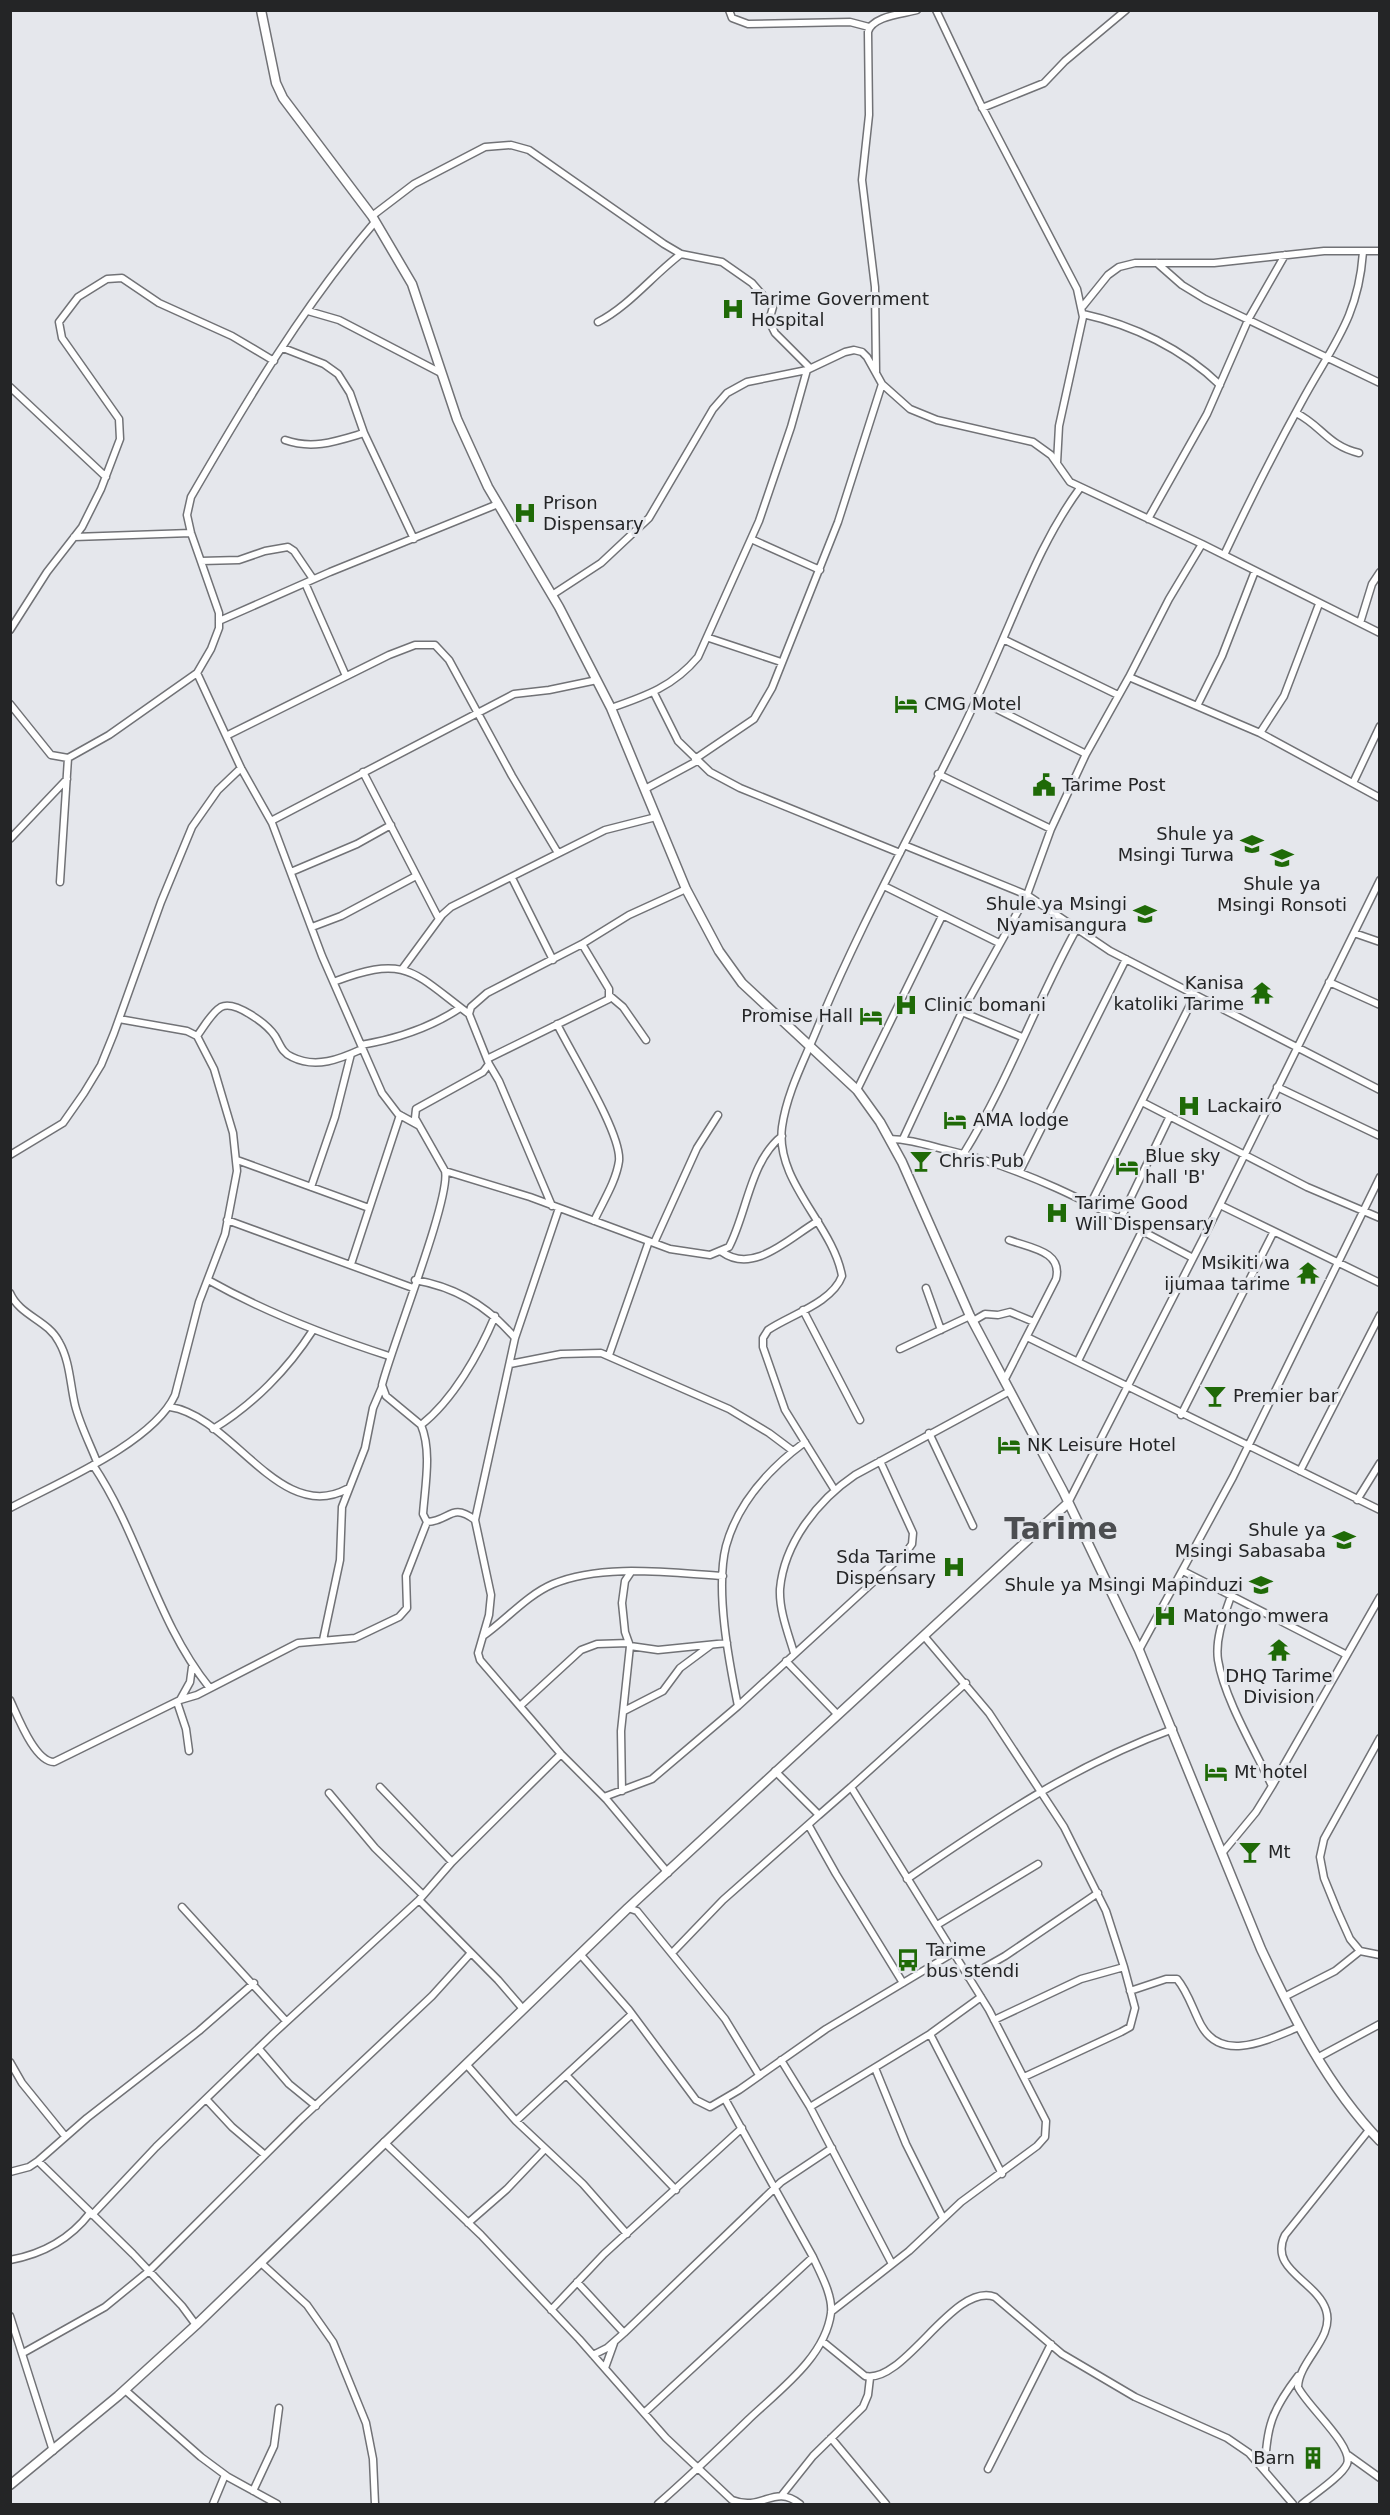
<svg xmlns="http://www.w3.org/2000/svg" width="1390" height="2515" viewBox="0 0 1390 2515" font-family="'DejaVu Sans',sans-serif">
<style>
.lines{fill:none;stroke-linecap:round;stroke-linejoin:round}
.street-casing{stroke:#717276;stroke-width:9}
.secondary-casing{stroke:#717276;stroke-width:11}
.street{stroke:#fff;stroke-width:6}
.secondary{stroke:#fff;stroke-width:8}
.labels{text-anchor:middle;stroke-width:6;stroke-linejoin:round;paint-order:stroke}
.poi-label{font-size:18px;fill:#242526;stroke:#e5e7ec;text-anchor:start}
.town-label{font-size:30px;font-weight:bold;fill:#4c4e51;stroke:#e5e7ec}
</style>
<rect width="100%" height="100%" fill="#e5e7ec"/>
<g class="lines">
<g class="street-casing">
<path id="street" d="M729,10L732,18L748,24L850,22L869,27
M936,10L980,103L1077,289L1083,317L1059,426L1057,463
M982,108L1044,83L1065,61L1126,10
M372,216L414,184L485,147L511,145L529,150L664,244L681,254L722,262L752,283L773,307L769,321L775,333L810,368
M1157,263L1182,285L1205,299L1380,383
M1083,306L1108,275L1119,267L1135,263H1214L1324,251H1380
M308,311L339,320L441,373
M1083,314C1133,325 1183,349 1220,385
M598,322C628,307 653,275 681,254
M283,348L324,364L338,374L350,393L364,433L414,539
M876,372L875,287L862,180L869,115L868,32C872,16 903,14 917,10
M10,387L106,477
M1296,413C1321,425 1328,446 1359,453
M285,440C313,450 337,441 364,433
M1148,519L1207,414L1249,318L1285,255
M74,537L191,533
M751,539L820,570
M1224,555C1248,504 1274,452 1301,403C1331,347 1359,318 1363,251
M201,561L239,560L265,551L288,547L294,551L313,579
M305,583L346,676
M552,595L601,563L649,518L713,409L727,393L747,382L807,370L845,352L854,350L862,352L867,357L882,384L910,409L937,420L1033,442L1051,455L1070,482L1202,544L1380,633
M219,621L330,572L498,504
M1360,623L1372,584L1380,572
M10,630L47,572L82,527L101,489L120,439L119,419L62,338L59,322L78,297L107,279L122,278L159,303L232,336L274,361
M709,638L781,662
M1003,639L1118,695
M197,673L241,768L272,823L322,956L382,1093L398,1114L418,1125
M1129,677L1169,599L1202,544
M654,693L678,741L710,772L740,788L900,853
M975,698L1086,754
M10,704L51,755L68,758L109,735L197,673L211,649L219,628V613L191,533L187,515L191,497C246,402 303,306 375,222
M1197,706L1222,656L1255,571
M611,708C646,696 674,686 698,657L759,521L791,427L807,370
M1260,733L1284,696L1319,604
M228,735L389,655L415,645H435L449,660L512,776L558,853
M695,759L754,719L772,688L838,522L882,384
M363,772L439,919
M938,774L1051,829
M1353,783L1380,726
M645,789L697,761
M271,821L514,694L549,690L597,680
M10,839L67,779
M904,845L1027,895L1110,951L1380,1090
M291,872L357,844L391,825
M512,878L553,960
M60,882L68,758
M884,886L999,943
M312,927L341,916L416,876
M1354,933L1380,942
M403,968L442,915L451,907L605,830L656,817
M336,981C407,954 414,973 469,1014
M1329,982L1380,1005
M610,996L623,1007L646,1040
M962,1012L1022,1037
M557,1024C571,1053 622,1134 619,1161C616,1182 602,1203 594,1221
M197,1036C204,1027 211,1013 221,1007C235,1000 267,1024 275,1036C280,1044 282,1053 292,1057C316,1069 340,1059 362,1049
M361,1045C396,1039 430,1028 460,1008
M487,1059L609,999V989L582,944
M489,1064L499,1081L552,1206
M1277,1087L1380,1136
M857,1090L942,916
M1142,1102L1307,1187L1380,1218
M889,1139C909,1139 927,1145 947,1150C1035,1170 1113,1216 1193,1258
M903,1139L962,1012L1027,895L1051,829L1086,754L1129,677L1260,733L1380,798
M964,1153C1008,1082 1036,1002 1077,928
M10,1155L63,1123L84,1093L101,1065L114,1033L161,902L192,827L218,790L241,768
M237,1160L369,1208
M445,1171L530,1197L670,1249L710,1255L729,1247C747,1213 750,1161 782,1136
M1020,1171L1126,959
M311,1187L335,1117L351,1054
M1090,1205L1195,995
M1220,1205L1380,1283
M227,1220L413,1288
M1120,1220L1170,1116
M654,1243L697,1148L718,1115
M722,1252C754,1275 790,1237 818,1221
M351,1264L400,1115
M208,1280C265,1312 327,1336 389,1356
M415,1280C456,1287 488,1306 515,1338
M926,1288L941,1330
M10,1293C20,1316 48,1320 59,1342C70,1361 70,1384 75,1405C80,1425 90,1444 97,1462
M803,1310L860,1420
M973,1321L985,1314L998,1315L1010,1312L1034,1322
M1027,1337L1380,1510
M900,1349L970,1316
M609,1355L649,1241
M1078,1361L1142,1231
M510,1364L561,1354L601,1353L729,1409L769,1433L793,1451
M1004,1381L1056,1279C1063,1251 1030,1248 1009,1240
M170,1407C232,1416 280,1525 347,1489
M1181,1415L1273,1233
M421,1425C453,1400 479,1354 495,1316
M213,1429C253,1405 288,1369 313,1330
M929,1433L973,1526
M93,1465C140,1535 156,1621 209,1687
M1300,1471L1380,1315
M834,1489L785,1410L763,1347V1338L768,1330C790,1315 832,1303 842,1276C833,1225 775,1182 782,1127C787,1092 804,1061 817,1029C856,934 906,843 951,752C971,713 989,672 1006,632C1028,581 1047,533 1080,488
M1357,1500L1380,1463
M1068,1503L1210,1225L1380,880
M10,1508C57,1483 153,1443 175,1395L199,1302L225,1234L237,1171L233,1133L214,1069L197,1036L187,1031L119,1019
M475,1520L515,1338L559,1208
M1183,1571L1347,1655
M1231,1596C1224,1616 1215,1639 1218,1660C1224,1698 1255,1750 1272,1786
M483,1636C506,1620 527,1595 553,1584C602,1563 672,1573 723,1576
M924,1636L989,1713L1064,1827L1106,1911L1124,1967L1135,2008L1130,2027L1121,2032L1024,2077
M323,1640L340,1560L342,1507L365,1448L373,1408L382,1387
M630,1646L658,1650L727,1643
M1139,1650L1233,1477L1380,1177
M794,1653C788,1633 779,1610 780,1589C784,1543 818,1500 855,1475L1010,1391
M786,1661L838,1715
M10,1700C18,1717 35,1762 54,1762L180,1700L197,1695L298,1643L355,1638L399,1617L407,1608L406,1576L427,1522
M180,1700L190,1682L192,1667
M177,1702L186,1729L189,1751
M520,1706L581,1650L597,1644L629,1643
M738,1706C729,1662 715,1590 726,1546C738,1502 770,1468 805,1442
M624,1711L663,1691L680,1668L711,1645
M1380,1738L1324,1839L1320,1857L1324,1878L1337,1910L1350,1939L1360,1951L1380,1955
M775,1771L819,1815L851,1787L989,2010L1046,2121L1045,2137L1037,2146L961,2202L909,2251L831,2312
M380,1787L452,1862
M851,1787L966,1683
M622,1791L621,1731L630,1646L625,1632L622,1603L625,1581L631,1572
M329,1793L375,1848L423,1895
M604,1797L652,1779L738,1706L907,1551L912,1544L913,1533L880,1461
M809,1826L836,1874L903,1983
M1223,1852L1256,1812L1272,1786L1380,1597
M668,1873L607,1800L561,1754L480,1660L478,1653L489,1615L491,1595L475,1520C451,1502 450,1521 427,1522L423,1514C425,1486 432,1451 421,1425L386,1396L382,1385C392,1345 451,1198 445,1171L415,1118L416,1109L483,1072L489,1064L469,1014L471,1007L487,993L582,944L629,915L686,889
M907,1879C995,1819 1072,1766 1173,1729
M419,1900L498,1980L523,2009
M182,1907L286,2021
M628,1908L637,1911L725,2019L759,2075
M937,1925L1038,1864
M672,1953L723,1900L819,1815
M580,1954L629,2010L696,2100L710,2107L739,2090L826,2029L953,1953
M968,1977L1005,1956L1098,1893
M1130,1991L1166,1979H1177C1188,1992 1193,2010 1201,2025C1222,2064 1269,2039 1299,2027
M1284,1997L1335,1971L1360,1951
M994,2020L1081,1979L1124,1967
M930,2034L1002,2174
M259,2049L289,2084L316,2106
M1317,2058L1380,2024
M781,2060L810,2107L892,2264
M10,2062L22,2083L65,2136
M466,2064L516,2121L583,2184L627,2234
M875,2068L906,2144L943,2218
M567,2076L676,2190
M207,2100L232,2127L265,2155
M810,2107L930,2034L981,1997
M516,2121L632,2014
M384,2142L481,2235L579,2339L666,2438L732,2500C763,2512 774,2483 800,2504
M38,2161L133,2254L182,2306L196,2325
M10,2172L29,2167L38,2161L87,2118L199,2031L254,1983
M92,2215L156,2147L273,2034L419,1900L452,1862L561,1754
M468,2223L507,2189L545,2149
M10,2260C43,2254 70,2239 90,2213
M261,2263L307,2305L333,2342L366,2423L373,2459L375,2504
M577,2282L624,2333
M551,2310L604,2254L742,2128
M10,2316L53,2451
M822,2341L865,2376C904,2385 954,2281 995,2297L1062,2354L1135,2397L1227,2438L1249,2453L1293,2504
M23,2353L105,2307L149,2271L300,2120L432,1996L470,1954
M593,2355L607,2348L624,2333L781,2182L832,2148
M605,2368L614,2343
M125,2390L201,2457L228,2477L277,2504
M644,2413L813,2257
M831,2438L886,2504
M1348,2455L1380,2478
M988,2469L1051,2344
M1265,2470C1266,2427 1272,2410 1298,2376
M253,2491L274,2446L279,2408
M782,2495L813,2456L863,2407L868,2395L870,2378
M213,2504L225,2475
M658,2504C689,2477 718,2449 748,2420C778,2391 825,2358 831,2313C833,2295 820,2273 813,2257L725,2099
M1302,2504C1313,2495 1342,2476 1347,2464C1354,2446 1306,2405 1298,2387C1299,2360 1335,2338 1326,2310C1317,2281 1268,2270 1285,2235L1369,2130"/>
</g>
<g class="secondary-casing">
<path id="secondary" d="M261,10L276,83L283,98L372,216L412,284L457,419L488,487L559,607L611,708L686,889L719,951L742,983L857,1090L880,1122L902,1162L970,1316L1063,1491L1139,1650L1261,1949C1293,2017 1327,2086 1380,2141
M10,2485L118,2396L196,2325L628,1908L1068,1503"/>
</g>
<use href="#street" class="street"/>
<use href="#secondary" class="secondary"/>
</g>
<defs>
<g id="hospital-bare" transform="scale(1.8)"><path d="M-5-5h3v3.5h4V-5h3V5h-3V1.5h-4V5h-3Z" fill="#1f6a07" stroke="#e5e7ec" stroke-width="2.5" paint-order="stroke"/></g>
<g id="hotel-bare" transform="scale(1.8)"><path d="M-6-4.5h1.5V1H6V5H4.5V3h-9V5H-6ZM-4 0a1.8 1.8 0 1 1 3.6 0ZM.5 0V-2.5h3Q6-2.5 6 0Z" fill="#1f6a07" stroke="#e5e7ec" stroke-width="2.5" paint-order="stroke"/></g>
<g id="civic-bare" transform="scale(1.8)"><path d="M-.6-6.5H3V-4.5H.6V-3L4-1V1h2V6H-6V1h2V-1L-.6-3ZM-1.2 2.5V6h2.4V2.5Z" fill="#1f6a07" stroke="#e5e7ec" stroke-width="2.5" paint-order="stroke"/></g>
<g id="school-bare" transform="scale(1.8)"><path d="M0-5L7-2L0 1L-7-2ZM-4 1L0 2.5L4 1V4Q0 6-4 4Z" fill="#1f6a07" stroke="#e5e7ec" stroke-width="2.5" paint-order="stroke"/></g>
<g id="temple-bare" transform="scale(1.8)"><path d="M0-6L5-2H3V0L6.5 2.5H4V6H1.5V3h-3V6H-4V2.5H-6.5L-3 0V-2H-5Z" fill="#1f6a07" stroke="#e5e7ec" stroke-width="2.5" paint-order="stroke"/></g>
<g id="bar-bare" transform="scale(1.8)"><path d="M-6-5H6L.8 .8V4.5H3.5V6h-7V4.5H-.8V.8Z" fill="#1f6a07" stroke="#e5e7ec" stroke-width="2.5" paint-order="stroke"/></g>
<g id="bus-bare" transform="scale(1.8)"><path d="M-5-6H5V4H4V6H2V4H-2V6H-4V4H-5ZM-3.5-4V0h7V-4ZM-3.5 1.2v1.5H-2V1.2ZM2 1.2v1.5H3.5V1.2Z" fill="#1f6a07" stroke="#e5e7ec" stroke-width="2.5" paint-order="stroke"/></g>
<g id="building-bare" transform="scale(1.8)"><path d="M-4-6H4V6H1V3H-1V6H-4ZM-2.5-4.3h1.7v1.8h-1.7ZM.8-4.3h1.7v1.8H.8ZM-2.5-1h1.7V.8h-1.7ZM.8-1h1.7V.8H.8Z" fill="#1f6a07" stroke="#e5e7ec" stroke-width="2.5" paint-order="stroke"/></g>
</defs>
<g fill-rule="evenodd">
<use href="#hospital-bare" x="733" y="309"/>
<use href="#hospital-bare" x="525" y="513"/>
<use href="#hotel-bare" x="906" y="704"/>
<use href="#civic-bare" x="1044" y="785"/>
<use href="#school-bare" x="1252" y="844"/>
<use href="#school-bare" x="1282" y="858"/>
<use href="#school-bare" x="1145" y="914"/>
<use href="#temple-bare" x="1262" y="993"/>
<use href="#hospital-bare" x="906" y="1005"/>
<use href="#hotel-bare" x="871" y="1016"/>
<use href="#hospital-bare" x="1189" y="1106"/>
<use href="#hotel-bare" x="955" y="1120"/>
<use href="#bar-bare" x="921" y="1161"/>
<use href="#hotel-bare" x="1127" y="1166"/>
<use href="#hospital-bare" x="1057" y="1213"/>
<use href="#temple-bare" x="1308" y="1273"/>
<use href="#bar-bare" x="1215" y="1396"/>
<use href="#hotel-bare" x="1009" y="1445"/>
<use href="#school-bare" x="1344" y="1540"/>
<use href="#hospital-bare" x="954" y="1567"/>
<use href="#school-bare" x="1261" y="1585"/>
<use href="#hospital-bare" x="1165" y="1616"/>
<use href="#temple-bare" x="1279" y="1650"/>
<use href="#hotel-bare" x="1216" y="1772"/>
<use href="#bar-bare" x="1250" y="1852"/>
<use href="#bus-bare" x="908" y="1960"/>
<use href="#building-bare" x="1313" y="2458"/>
</g>
<g class="labels">
<g class="poi-label">
<text x="751" y="305">Tarime Government<tspan x="751" dy="21">Hospital</tspan></text>
<text x="543" y="509">Prison<tspan x="543" dy="21">Dispensary</tspan></text>
<text x="924" y="710">CMG Motel</text>
<text x="1062" y="791">Tarime Post</text>
<text x="1234" y="840" text-anchor="end">Shule ya<tspan x="1234" dy="21">Msingi Turwa</tspan></text>
<text x="1282" y="890" text-anchor="middle">Shule ya<tspan x="1282" dy="21">Msingi Ronsoti</tspan></text>
<text x="1127" y="910" text-anchor="end">Shule ya Msingi<tspan x="1127" dy="21">Nyamisangura</tspan></text>
<text x="1244" y="989" text-anchor="end">Kanisa<tspan x="1244" dy="21">katoliki Tarime</tspan></text>
<text x="924" y="1011">Clinic bomani</text>
<text x="853" y="1022" text-anchor="end">Promise Hall</text>
<text x="1207" y="1112">Lackairo</text>
<text x="973" y="1126">AMA lodge</text>
<text x="1145" y="1162">Blue sky<tspan x="1145" dy="21">hall 'B'</tspan></text>
<text x="939" y="1167">Chris Pub</text>
<text x="1075" y="1209">Tarime Good<tspan x="1075" dy="21">Will Dispensary</tspan></text>
<text x="1290" y="1269" text-anchor="end">Msikiti wa<tspan x="1290" dy="21">ijumaa tarime</tspan></text>
<text x="1233" y="1402">Premier bar</text>
<text x="1027" y="1451">NK Leisure Hotel</text>
<text x="1326" y="1536" text-anchor="end">Shule ya<tspan x="1326" dy="21">Msingi Sabasaba</tspan></text>
<text x="936" y="1563" text-anchor="end">Sda Tarime<tspan x="936" dy="21">Dispensary</tspan></text>
<text x="1243" y="1591" text-anchor="end">Shule ya Msingi Mapinduzi</text>
<text x="1183" y="1622">Matongo mwera</text>
<text x="1279" y="1682" text-anchor="middle">DHQ Tarime<tspan x="1279" dy="21">Division</tspan></text>
<text x="1234" y="1778">Mt hotel</text>
<text x="1268" y="1858">Mt</text>
<text x="926" y="1956">Tarime<tspan x="926" dy="21">bus stendi</tspan></text>
<text x="1295" y="2464" text-anchor="end">Barn</text>
</g>
<g class="town-label">
<text x="1061" y="1539">Tarime</text>
</g>
</g>
<rect width="1390" height="2515" fill="none" stroke="#242526" stroke-width="24"/>
</svg>
